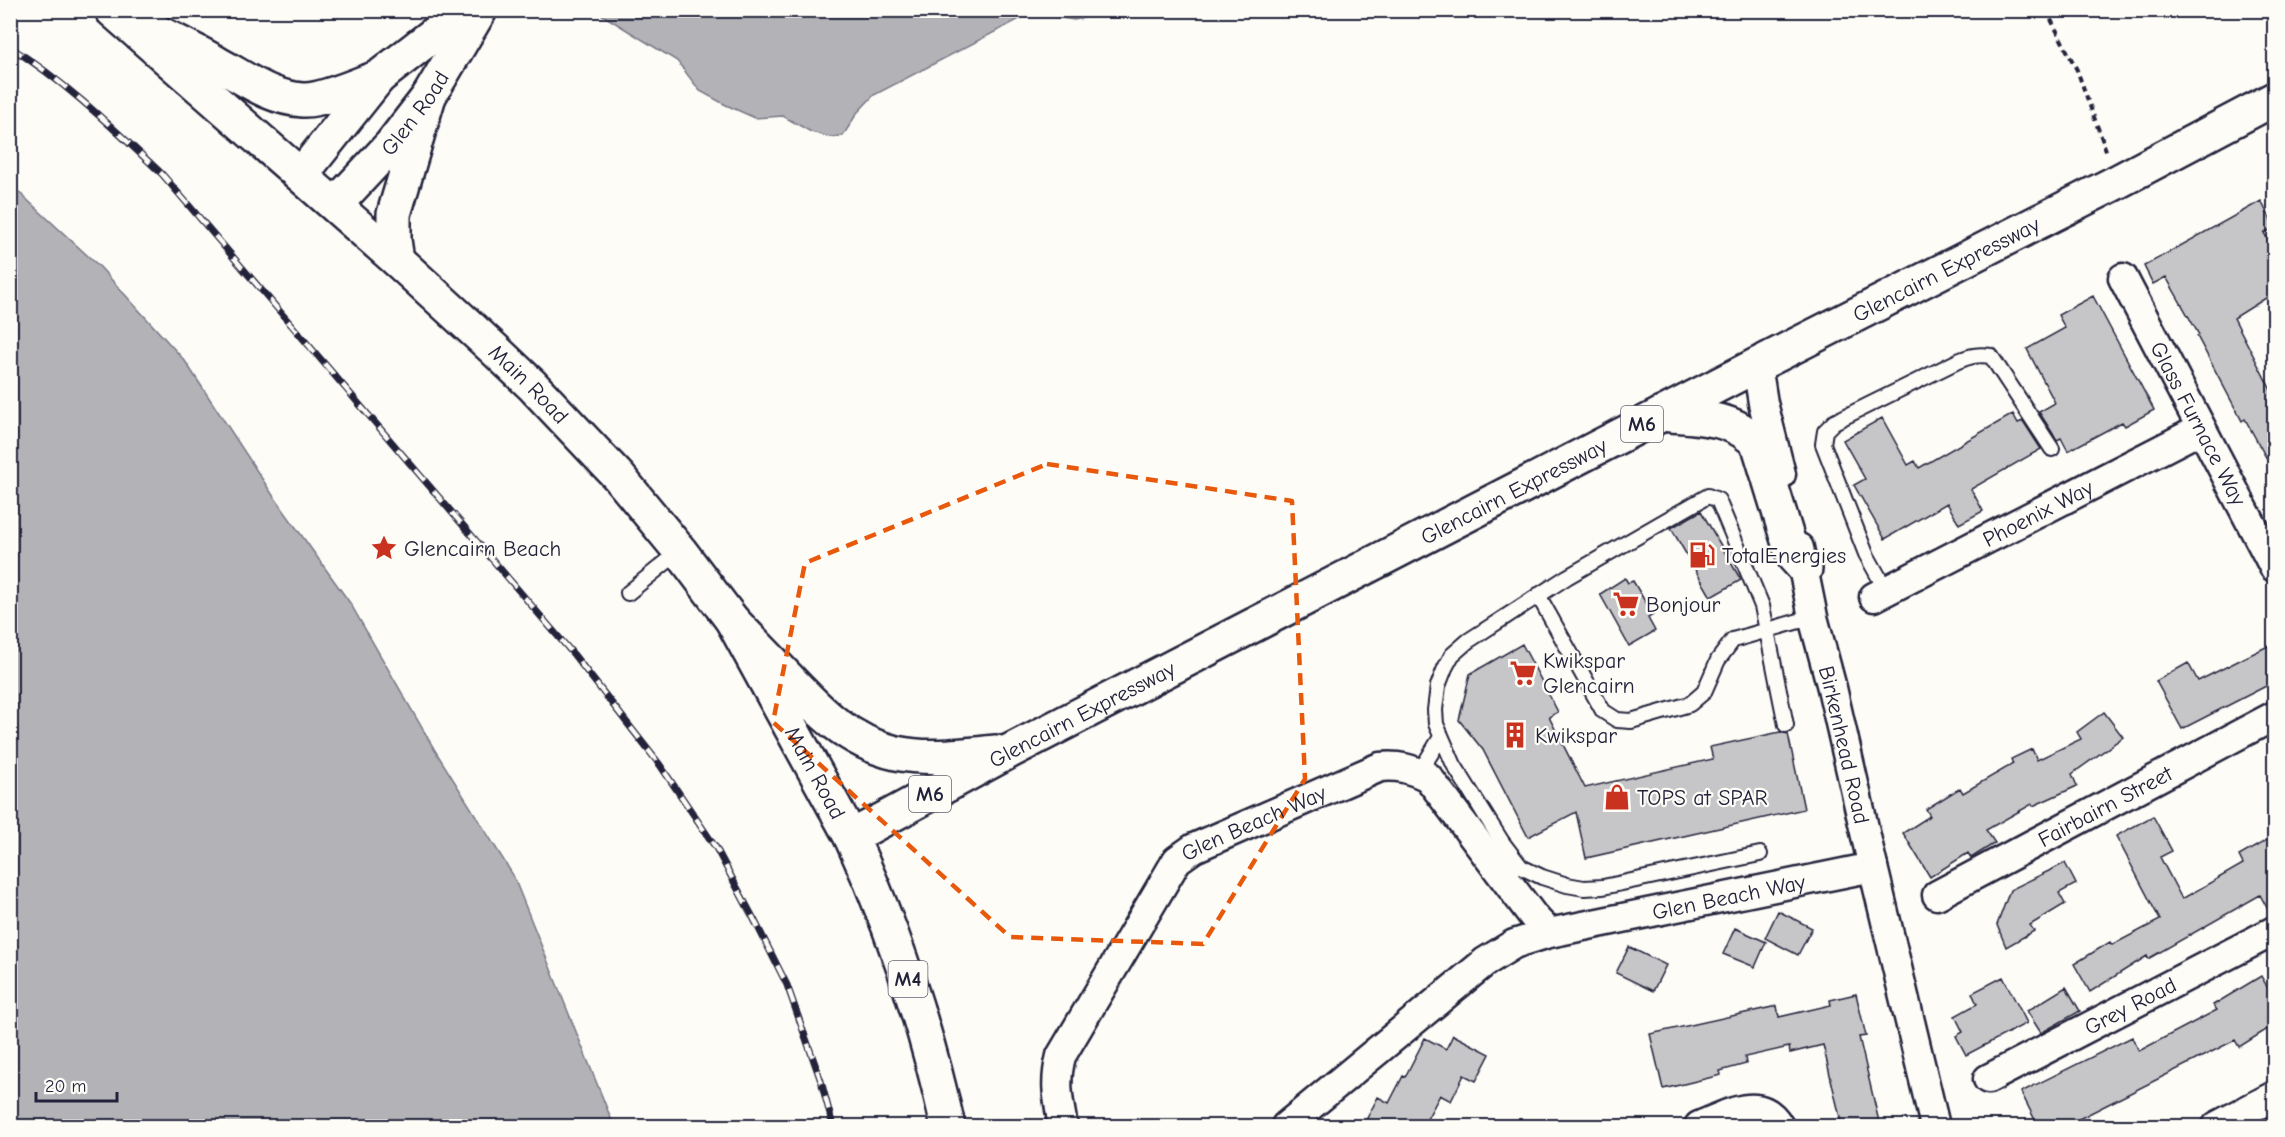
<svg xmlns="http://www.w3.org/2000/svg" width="2285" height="1137" viewBox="0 0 2285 1137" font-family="'Comic Neue',sans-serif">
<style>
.water{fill:#b2b2b7;stroke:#787885;stroke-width:1.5}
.building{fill:#c6c6c8;stroke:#22223b;stroke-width:1.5}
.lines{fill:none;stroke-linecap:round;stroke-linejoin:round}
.service-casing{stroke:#22223b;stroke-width:18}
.minor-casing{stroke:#22223b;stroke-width:33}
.tertiary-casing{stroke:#22223b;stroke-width:38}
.secondary-casing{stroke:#22223b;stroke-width:38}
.primary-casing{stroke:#22223b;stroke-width:38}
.path{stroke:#22223b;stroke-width:4;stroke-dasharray:6 4.5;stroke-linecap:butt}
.service{stroke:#fdfcf7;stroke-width:14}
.minor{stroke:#fdfcf7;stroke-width:28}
.tertiary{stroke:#fdfcf7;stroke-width:33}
.secondary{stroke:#fdfcf7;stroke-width:33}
.primary{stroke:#fdfcf7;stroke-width:33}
.rail-casing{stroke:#22223b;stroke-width:7}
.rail{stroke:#fdfcf7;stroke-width:4.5;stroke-dasharray:14;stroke-linecap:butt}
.marked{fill:none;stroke:#e8590c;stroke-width:4.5;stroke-dasharray:12 8;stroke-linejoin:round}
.labels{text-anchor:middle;stroke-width:4.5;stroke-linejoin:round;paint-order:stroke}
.shield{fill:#fdfcf7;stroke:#646373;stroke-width:1.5}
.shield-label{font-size:21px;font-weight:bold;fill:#22223b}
.street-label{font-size:22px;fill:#22223b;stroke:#fdfcf7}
.poi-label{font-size:22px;fill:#22223b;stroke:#fdfcf7;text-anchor:start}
</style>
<rect width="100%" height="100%" fill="#fdfcf7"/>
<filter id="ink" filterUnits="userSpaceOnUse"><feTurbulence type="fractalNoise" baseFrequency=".0167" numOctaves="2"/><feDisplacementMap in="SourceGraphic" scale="12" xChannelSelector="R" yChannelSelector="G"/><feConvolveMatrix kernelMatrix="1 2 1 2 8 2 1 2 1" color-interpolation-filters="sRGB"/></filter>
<g filter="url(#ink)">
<path class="water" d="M596,11H1117L1074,20L1031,13L874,95L857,113L843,136L830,137L811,132L783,116L755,118L726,105L700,91L677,61Z
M10,184L100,267L185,361L272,494L350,603L436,752L513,875L614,1126H11Z"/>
<path class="building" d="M2261,201L2274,226V228L2264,233L2274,250V293L2234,318L2274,396V472L2245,419L2242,421L2197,336L2199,335L2166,277L2153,284L2144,266Z
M2093,296L2154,410L2125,426L2122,422L2068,451L2061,438L2057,440L2039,412L2055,403L2027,349L2065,328L2058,315Z
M2013,414L2018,423L2023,421L2041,449L1971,489L1983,511L1959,524L1947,503L1885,539L1854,485L1865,479L1843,440L1882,418L1908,465L1915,461L1919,468Z
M1701,511L1741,580L1711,597L1671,528Z
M1625,578L1628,583L1633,581L1653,615L1648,618L1655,631L1629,646L1600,594Z
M2274,643V682L2182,729L2156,681L2188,663L2198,681Z
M1522,644L1558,712L1549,717L1585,788L1713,759L1710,747L1780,732L1788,734L1804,809L1586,858L1576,812L1528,837L1483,750L1459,720L1470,674Z
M2104,712L2123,737L2072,774L2077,786L2033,806L2032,804L1986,830L1995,843L1971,858L1968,853L1930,877L1903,833L1930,816L1926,809L1960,788L1963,793L2013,764L2011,759L2032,749L2037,760L2081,739L2077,732Z
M2153,816L2172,851L2160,857L2182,899L2243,864L2239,856L2274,836V915H2271L2260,895L2148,959L2147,956L2090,992L2074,964L2110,942L2112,945L2160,920L2116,836Z
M2065,863L2076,884L2059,893L2065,904L2030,925L2034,931L2006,947L1997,925L2010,890Z
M1778,911L1812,928L1798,955L1765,938Z
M1735,928L1766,942L1755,967L1723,954Z
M1629,947L1666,965L1653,991L1616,973Z
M2261,976L2274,999V1025L2239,1047L2235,1040L2065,1126H2038L2021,1092L2132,1037L2139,1051L2217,1010L2213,1005Z
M2003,977L2027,1023L1966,1055L1956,1036L1963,1032L1955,1016L1977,1004L1972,993Z
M2066,987L2080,1011L2041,1033L2027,1011Z
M1856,994L1866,1036L1859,1037L1880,1126H1842L1823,1045L1790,1053L1789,1047L1745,1057L1746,1064L1720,1071L1721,1075L1663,1089L1650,1034L1777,1006L1779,1017L1831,1005L1830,1000Z
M1453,1035L1490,1054L1476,1081L1464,1075L1451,1101L1440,1095L1426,1121L1436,1126H1363L1378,1097L1389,1103L1403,1076L1405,1077L1425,1038L1446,1049Z"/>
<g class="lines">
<g class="service-casing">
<path id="service" d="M1886,590L1866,554L1823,444L1825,431L1834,422L1958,361C1970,356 1978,354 1991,356L2052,449
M628,593L680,551
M1538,595L1603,711L1617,720L1631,721L1690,704L1704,692L1718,660L1733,640L1813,617
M1419,773L1441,737
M1760,854L1603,887L1584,888L1567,885L1542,877L1521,867L1502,842L1454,765L1436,724L1435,710L1438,686L1445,668L1452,655L1468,641L1567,577L1708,496L1718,500L1762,606L1786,725"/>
</g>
<g class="minor-casing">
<g id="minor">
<path id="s1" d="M2123,278L2274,567"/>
<path d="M1757,365L1763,403L1781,474"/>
<path id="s2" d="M1799,548L1813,617L1832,688L1873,867L1935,1126"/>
<path id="s3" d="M1874,597L2201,429"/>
<path id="s4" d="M1937,895L2274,716"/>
<path id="s5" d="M1988,1079L2274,931"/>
<path id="s6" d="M1063,1126C1058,1098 1054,1084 1061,1056L1177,860L1194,848L1380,767C1399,765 1411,769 1428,777L1533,916L1549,933"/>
<path id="s7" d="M1286,1126L1485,962L1514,944L1549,933L1873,867"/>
<path d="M1699,1126C1725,1116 1760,1093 1779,1126"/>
<path d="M2217,1126L2274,1096"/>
</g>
</g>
<g class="tertiary-casing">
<g id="tertiary">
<path d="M301,175L379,77L465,10"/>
<path id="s8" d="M335,205L391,145L429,96L480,10"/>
</g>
</g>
<g class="secondary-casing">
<g id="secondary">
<path id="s9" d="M112,10L397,260L494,349L532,385L619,477L680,551L732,620L851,837"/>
<path d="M152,29C174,41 197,51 218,64C246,79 270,98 303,100C322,101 360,84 379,77"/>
<path d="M397,260L394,240V214L429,96"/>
</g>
</g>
<g class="primary-casing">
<g id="primary">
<path d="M1662,414C1697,418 1737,416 1759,446L1790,547L1794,557L1805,569"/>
<path d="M732,620C750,639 768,657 786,676C818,710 848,742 896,753C928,760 964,755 996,752"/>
<path id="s10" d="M948,1126C926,1027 894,930 851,837L1010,751L1757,365L2117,182L2274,99"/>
</g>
</g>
<path class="path" d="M2046,10L2077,70L2107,153"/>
<use href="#service" class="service"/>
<use href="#minor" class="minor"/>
<use href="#tertiary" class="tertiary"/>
<use href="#secondary" class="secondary"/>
<use href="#primary" class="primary"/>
<g class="rail-casing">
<path id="rail" d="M10,47C66,82 114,129 162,174L574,655L660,765L716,848L757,925L787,985L821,1081L833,1126"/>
</g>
<use href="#rail" class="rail"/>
</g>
</g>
<path class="marked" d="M1047,464L1292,501L1305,779L1203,944L1010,937L773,722L805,563Z"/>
<defs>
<g id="sight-bare" transform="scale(2.07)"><path d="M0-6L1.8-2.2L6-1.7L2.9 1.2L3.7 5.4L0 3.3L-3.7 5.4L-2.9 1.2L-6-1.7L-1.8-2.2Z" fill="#c8321e" stroke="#fdfcf7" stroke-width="2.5" paint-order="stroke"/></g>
<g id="fuel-bare" transform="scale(2.07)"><path d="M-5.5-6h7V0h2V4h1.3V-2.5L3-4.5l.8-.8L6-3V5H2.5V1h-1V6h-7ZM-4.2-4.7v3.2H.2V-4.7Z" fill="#c8321e" stroke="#fdfcf7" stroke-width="2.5" paint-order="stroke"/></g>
<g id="supermarket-bare" transform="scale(2.07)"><path d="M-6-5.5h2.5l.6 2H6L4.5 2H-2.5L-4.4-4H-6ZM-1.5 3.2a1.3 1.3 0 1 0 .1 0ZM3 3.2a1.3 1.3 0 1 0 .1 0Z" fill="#c8321e" stroke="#fdfcf7" stroke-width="2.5" paint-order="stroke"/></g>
<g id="building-bare" transform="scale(2.07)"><path d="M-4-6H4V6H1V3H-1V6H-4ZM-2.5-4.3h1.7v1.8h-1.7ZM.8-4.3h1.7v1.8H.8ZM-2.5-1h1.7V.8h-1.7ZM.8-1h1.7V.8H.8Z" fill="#c8321e" stroke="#fdfcf7" stroke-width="2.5" paint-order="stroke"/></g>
<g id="shop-bare" transform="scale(2.07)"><path d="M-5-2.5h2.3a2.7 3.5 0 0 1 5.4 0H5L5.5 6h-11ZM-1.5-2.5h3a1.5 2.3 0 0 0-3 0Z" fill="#c8321e" stroke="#fdfcf7" stroke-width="2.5" paint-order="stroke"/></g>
</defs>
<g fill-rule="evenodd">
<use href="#sight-bare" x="384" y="548"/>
<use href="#fuel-bare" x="1702" y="555"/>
<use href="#supermarket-bare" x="1626" y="604"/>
<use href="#supermarket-bare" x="1523" y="673"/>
<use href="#building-bare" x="1515" y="735"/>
<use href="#shop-bare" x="1617" y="797"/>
</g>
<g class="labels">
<g class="shield">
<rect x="1621" y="406" width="42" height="36" rx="4.5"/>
<rect x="909" y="776" width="42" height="36" rx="4.5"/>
<rect x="888.5" y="961" width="39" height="36" rx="4.5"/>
</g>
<g class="shield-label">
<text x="1642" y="431">M6</text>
<text x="930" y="801">M6</text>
<text x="908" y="986">M4</text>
</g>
<g class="street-label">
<text dy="8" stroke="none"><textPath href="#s8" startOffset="122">Glen Road</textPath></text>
<text dy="8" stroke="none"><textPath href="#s10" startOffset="1539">Glencairn Expressway</textPath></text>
<text dy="8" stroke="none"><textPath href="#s9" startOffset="560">Main Road</textPath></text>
<text dy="8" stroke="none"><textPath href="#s1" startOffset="164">Glass Furnace Way</textPath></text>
<text dy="8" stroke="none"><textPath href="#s10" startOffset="1053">Glencairn Expressway</textPath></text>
<text dy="8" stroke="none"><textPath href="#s3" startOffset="184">Phoenix Way</textPath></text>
<text dy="8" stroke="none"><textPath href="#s10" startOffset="567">Glencairn Expressway</textPath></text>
<text dy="8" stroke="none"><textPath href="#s2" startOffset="202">Birkenhead Road</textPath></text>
<text dy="8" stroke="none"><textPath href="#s9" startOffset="1046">Main Road</textPath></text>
<text dy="8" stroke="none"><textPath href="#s4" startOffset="190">Fairbairn Street</textPath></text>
<text dy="8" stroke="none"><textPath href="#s6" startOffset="384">Glen Beach Way</textPath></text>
<text dy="8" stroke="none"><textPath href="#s7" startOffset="512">Glen Beach Way</textPath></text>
<text dy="8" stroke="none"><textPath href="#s5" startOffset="160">Grey Road</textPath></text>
</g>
<g class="poi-label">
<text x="404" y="556">Glencairn Beach</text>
<text x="1722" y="563">TotalEnergies</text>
<text x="1646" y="612">Bonjour</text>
<text x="1543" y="668">Kwikspar<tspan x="1543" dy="25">Glencairn</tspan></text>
<text x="1535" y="743">Kwikspar</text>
<text x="1637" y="805">TOPS at SPAR</text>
</g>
</g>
<rect width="2285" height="1137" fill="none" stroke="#fdfcf7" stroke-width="36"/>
<rect x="18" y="18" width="2249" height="1101" fill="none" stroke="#22223b" stroke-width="2" filter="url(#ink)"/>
<path d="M36 1092v9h81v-9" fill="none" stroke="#22223b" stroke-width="3"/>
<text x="45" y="1092" font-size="18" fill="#22223b" stroke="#fdfcf7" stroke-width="4.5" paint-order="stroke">20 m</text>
</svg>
